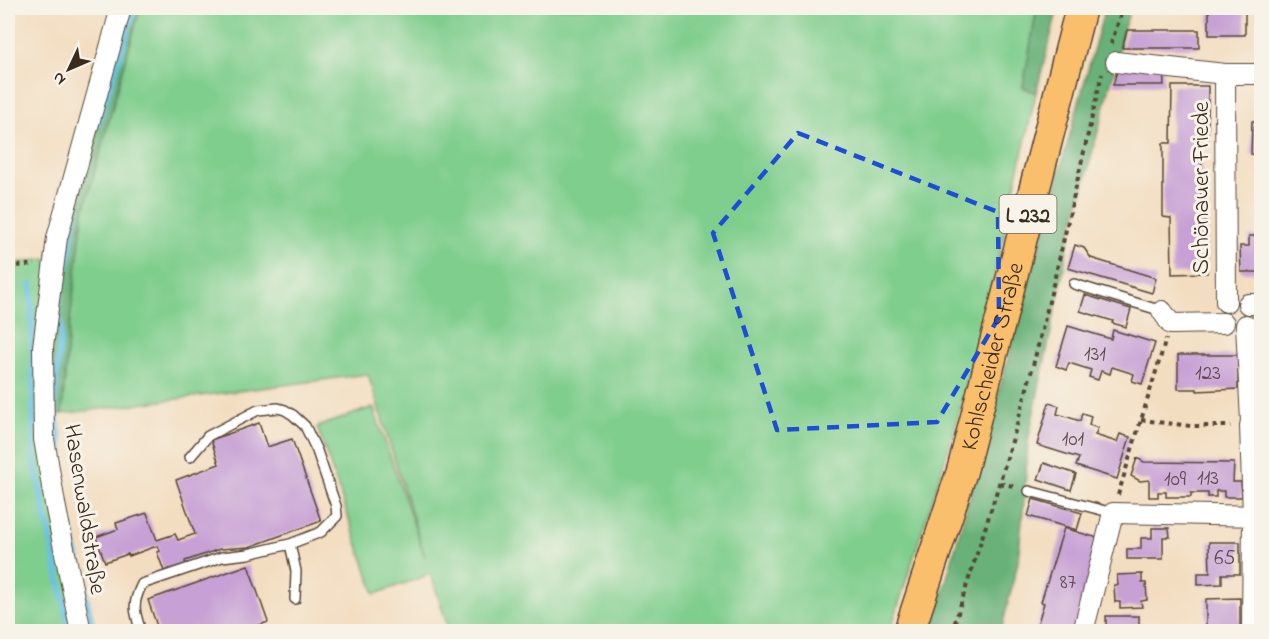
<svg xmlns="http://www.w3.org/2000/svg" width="1269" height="639" viewBox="0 0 1269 639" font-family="'Indie Flower',sans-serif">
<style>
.green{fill:#7fce8d;stroke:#5d7c56;stroke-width:1.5}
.forest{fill:#67b178;stroke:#516e4b;stroke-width:1.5}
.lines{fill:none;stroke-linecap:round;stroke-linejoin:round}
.stream{stroke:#67c1e4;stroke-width:6}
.building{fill:#c7a1d5}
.service-casing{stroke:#574536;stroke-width:12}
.minor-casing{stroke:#574536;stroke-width:22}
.primary-casing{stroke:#574536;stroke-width:33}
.path{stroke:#574536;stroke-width:4;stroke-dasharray:4.5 4.5;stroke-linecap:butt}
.service{stroke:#fff;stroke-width:9}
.minor{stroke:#fff;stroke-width:20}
.primary{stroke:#f9bf6d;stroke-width:30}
.marked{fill:none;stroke:#1d4ed8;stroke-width:4.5;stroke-dasharray:12 8;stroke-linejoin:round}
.labels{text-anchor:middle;stroke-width:6;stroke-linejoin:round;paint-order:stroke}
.number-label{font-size:21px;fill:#5e484c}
.shield{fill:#f7f3e8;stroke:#73665b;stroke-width:1.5}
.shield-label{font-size:22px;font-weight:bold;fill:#3b2a1e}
.street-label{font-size:24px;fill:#3b2a1e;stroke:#f7f3e8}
</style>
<rect width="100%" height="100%" fill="#f7f3e8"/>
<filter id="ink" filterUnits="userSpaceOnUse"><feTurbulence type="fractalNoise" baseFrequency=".0167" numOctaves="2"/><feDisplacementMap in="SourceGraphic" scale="12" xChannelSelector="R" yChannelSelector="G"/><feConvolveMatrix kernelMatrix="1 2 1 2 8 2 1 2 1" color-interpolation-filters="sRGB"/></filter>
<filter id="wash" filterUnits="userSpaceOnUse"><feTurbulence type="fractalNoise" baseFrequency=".008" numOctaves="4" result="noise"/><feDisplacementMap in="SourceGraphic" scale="24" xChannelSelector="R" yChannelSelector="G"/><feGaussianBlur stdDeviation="1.35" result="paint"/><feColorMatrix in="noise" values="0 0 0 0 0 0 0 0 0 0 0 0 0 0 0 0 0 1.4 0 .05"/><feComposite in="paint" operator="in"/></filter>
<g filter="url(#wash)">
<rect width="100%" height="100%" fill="#f3ddc0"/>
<path class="green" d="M140,8H1037L1023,87L1036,93L999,256L955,428L890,631H449L431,574L375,594L317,427L373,407L425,557L368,374L62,414L68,337L83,214Z
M53,258L45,437L80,631H8V264Z"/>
<path class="forest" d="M117,8H140L83,214L68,337L62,414L48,416L53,258Z
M1037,8H1058L1036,93L1023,87Z
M1105,8H1131L1123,30L1112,78L1067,248L1061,283L1028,440L1025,489L1018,562L1001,631L932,632Z"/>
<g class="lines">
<path class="stream" d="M98,124L135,8
M76,206L69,257L61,287L58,307L61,331L54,404L60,438L62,482L70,526L94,632
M31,284L34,460L70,632"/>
</g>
<g id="blocks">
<path class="building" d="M1209,8H1245V35H1209Z
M1127,30H1199V48H1122Z
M1118,68H1163L1164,85H1113Z
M1172,86H1208V143H1202L1200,218L1206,217L1207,273L1172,274L1171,218L1163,217V143H1171Z
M1252,121L1262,122V155L1251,154Z
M1249,236H1262V272H1241L1240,246H1249Z
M1075,245L1084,248L1091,258L1156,278L1152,293L1068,268Z
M1085,295L1131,309L1126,327L1112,323L1113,321L1080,311Z
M1068,326L1111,339L1113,330L1155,343L1142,384L1132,381L1134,374L1112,367L1110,374L1101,371L1098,380L1089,377L1091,370L1069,363L1066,370L1056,366Z
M1178,355H1238V389L1197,391V389H1178Z
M1049,403L1059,406L1057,414L1068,417L1080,421L1082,413L1091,416L1089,425L1098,428L1095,435L1117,442L1120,434L1130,437L1117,479L1076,466L1079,458L1037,445Z
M259,423L267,447L292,439L321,521L249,547L220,549L185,561L186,564L164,571L157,552L160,551L157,546L129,556L128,554L105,562L96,537L118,529L116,523L147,513L157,540L175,534L178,540L195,534L176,480L219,464L211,440Z
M1137,458L1144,462L1234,463L1233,482H1241L1242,497H1224V491H1216V497H1208V493H1191V497H1166V492H1158V497H1149V480L1140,481L1131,476Z
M1044,463L1076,474L1071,490L1038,479Z
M1033,499L1082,513L1077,530L1028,516Z
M1064,528L1101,539L1073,632H1035L1044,603L1041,602Z
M1152,528H1169L1170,537H1163V559H1127V549H1141V538H1152Z
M1209,542H1240V574H1222V584L1198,585V573H1210Z
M248,565L268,622L240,632H159L148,600Z
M1142,574V583H1146L1147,600L1141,601L1142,607L1120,608V602H1115L1114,585H1118L1117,575Z
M1240,598V631L1206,632V599Z
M1106,616H1139V632H1104V627H1106Z"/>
</g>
</g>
<g filter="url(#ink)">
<use href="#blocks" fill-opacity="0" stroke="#574536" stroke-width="1.5"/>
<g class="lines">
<g class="service-casing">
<path id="service" d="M1074,284L1162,311
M190,457L208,436L258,410L278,408L285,410L293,415L305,426L317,451L336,506L337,516L321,532L290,544
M1029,491L1113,513
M141,632C134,610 132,604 142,584L222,557L248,554L290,544L296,571L295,599"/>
</g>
<g class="minor-casing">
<path id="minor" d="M1116,62L1225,74H1262
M1225,74L1226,302
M1248,304H1262
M1162,311L1171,324L1224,323
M1246,325L1251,421L1250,426L1253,516L1252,632
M81,632L55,504L44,439L43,347L57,238L121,8
M1083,632L1113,513L1262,516"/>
</g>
<g class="primary-casing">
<g id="primary">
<path id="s1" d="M909,632L962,471L1081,8"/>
</g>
</g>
<path class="path" d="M1111,44L1123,8
M8,267L35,264
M1141,420L1191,426H1231
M1000,483L1017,487
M1118,495L1166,339
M952,632C977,552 1004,473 1026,392C1054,287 1077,180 1102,74"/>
<use href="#service" class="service"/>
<use href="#minor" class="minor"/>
<use href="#primary" class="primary"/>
</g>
</g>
<path class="marked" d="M798,133L998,212L999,317L937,422L777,430L713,233Z"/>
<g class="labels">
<g class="number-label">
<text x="1095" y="360">131</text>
<text x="1208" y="379">123</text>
<text x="1073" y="445">101</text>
<text x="1208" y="484">113</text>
<text x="1175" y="485">109</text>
<text x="1225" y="564">65</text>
<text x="1068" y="588">87</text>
</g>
<rect class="shield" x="999.5" y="195" width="57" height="38" rx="4.5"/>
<g class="shield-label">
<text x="1028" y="222">L 232</text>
</g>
<g class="street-label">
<text transform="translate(1200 188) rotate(-90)" y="8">Schönauer Friede</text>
<text dy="8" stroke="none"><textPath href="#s1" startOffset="288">Kohlscheider Straße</textPath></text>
<text transform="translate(86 509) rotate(81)" y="8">Hasenwaldstraße</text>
</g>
</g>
<rect width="1269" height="639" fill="none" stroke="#f7f3e8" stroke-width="30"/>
<g transform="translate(69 69) rotate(226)" stroke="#f7f3e8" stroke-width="4.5" paint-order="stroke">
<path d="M0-4.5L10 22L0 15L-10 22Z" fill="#3b2a1e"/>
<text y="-9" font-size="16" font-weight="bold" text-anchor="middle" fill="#3b2a1e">N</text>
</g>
</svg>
